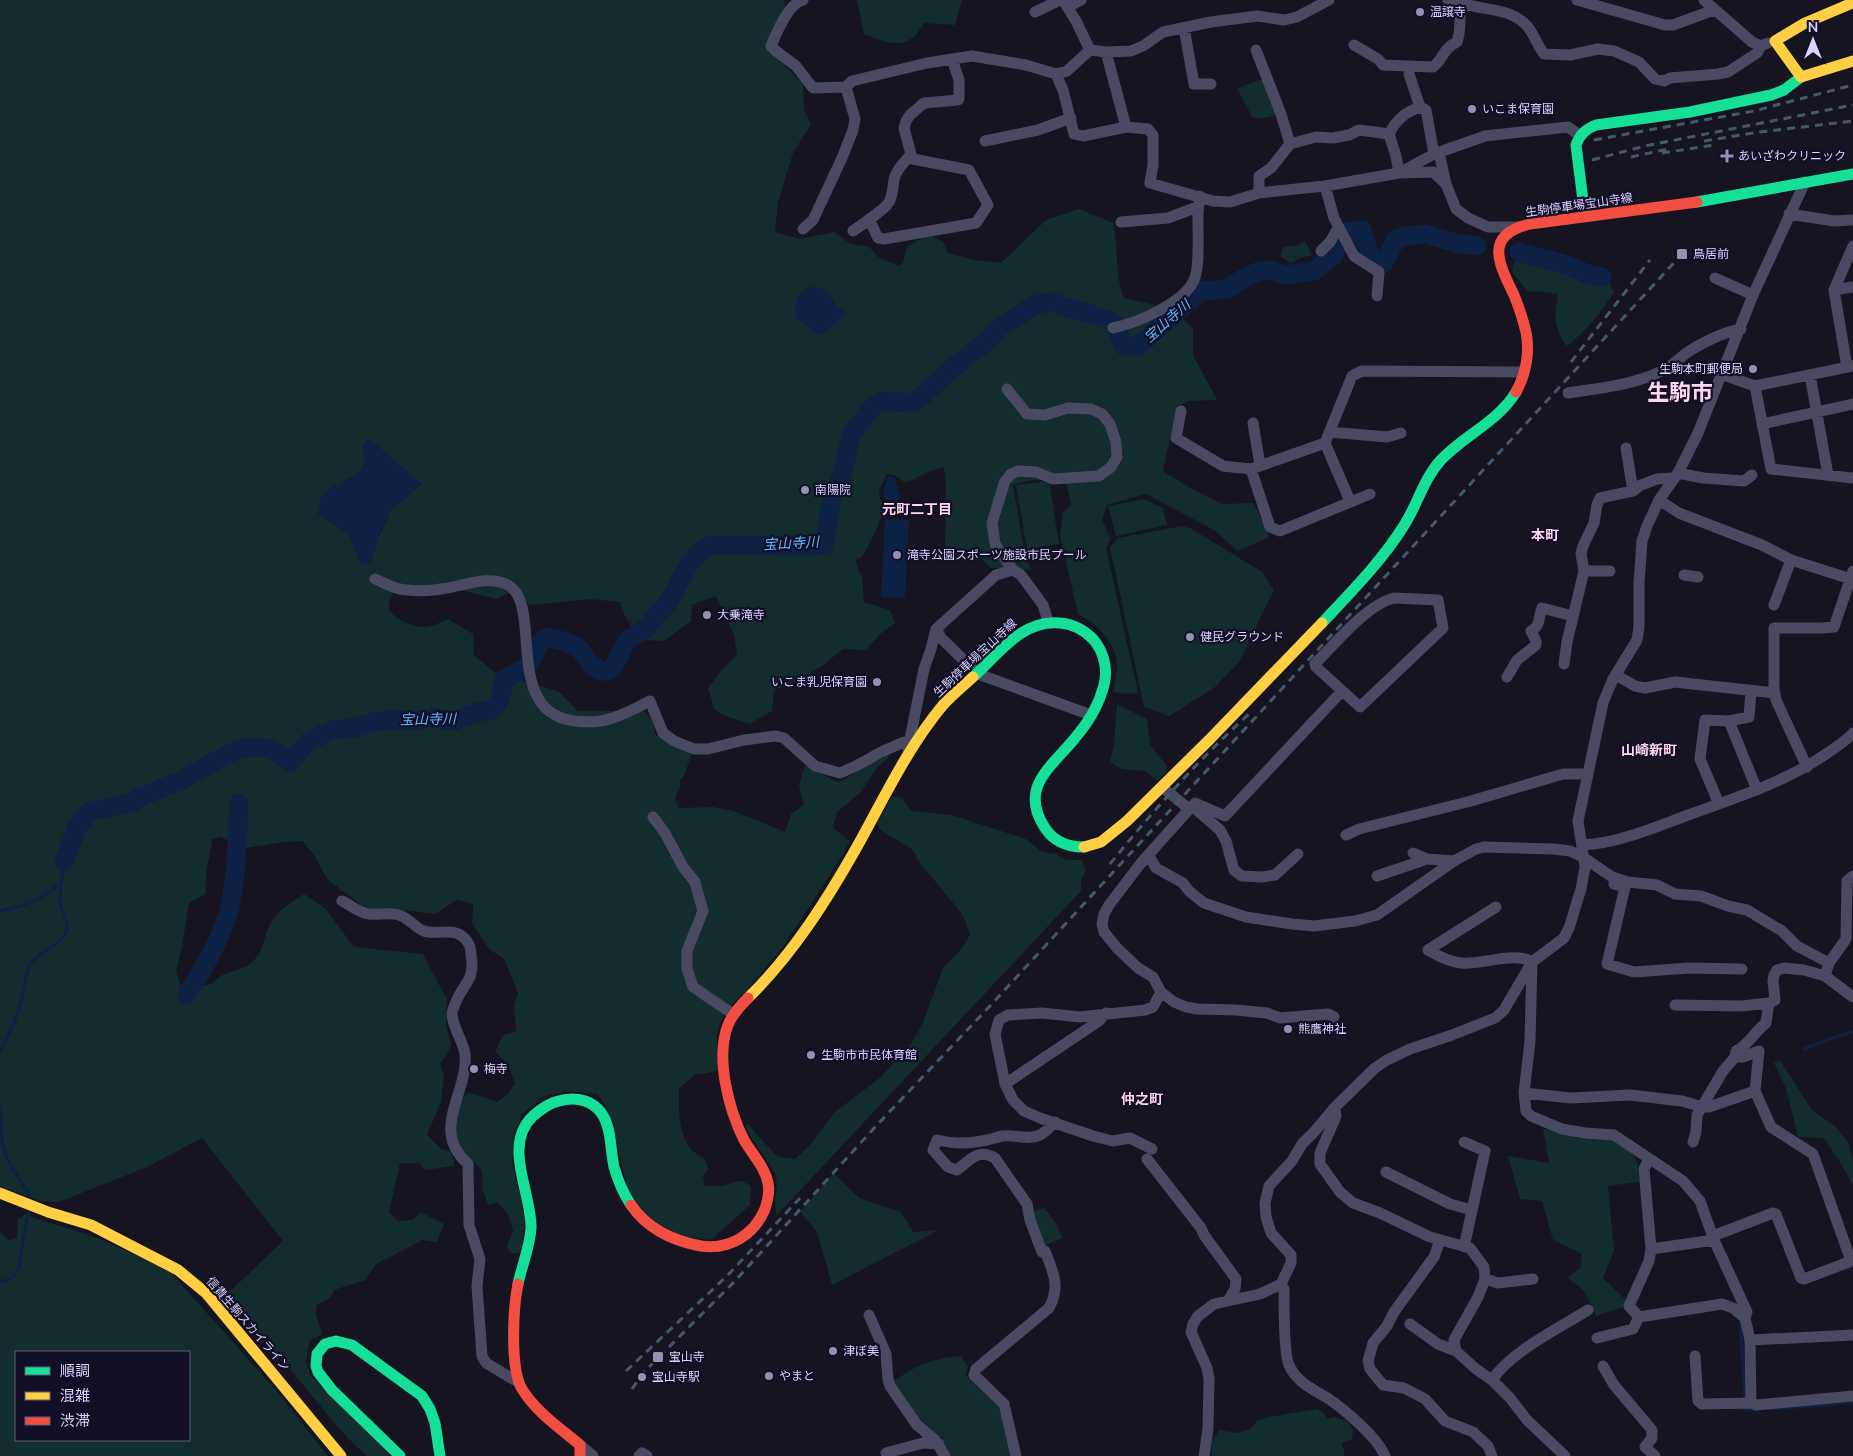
<svg xmlns="http://www.w3.org/2000/svg" width="1853" height="1456" viewBox="0 0 1853 1456" font-family="'Nunito Sans','Noto Sans JP',sans-serif">
<style>
.green{fill:#132c2d;fill-rule:evenodd}
.water{fill:#0d2144}
.lines{fill:none;stroke-linecap:round;stroke-linejoin:round}
.stream{stroke:#0d2144;stroke-width:3}
.river{stroke:#0d2144;stroke-width:19}
.street{stroke:#4a4962;stroke-width:11}
.fast{stroke:#16e098;stroke-width:11}
.slow{stroke:#ffcf43;stroke-width:11}
.jam{stroke:#f24e42;stroke-width:11}
.rail{stroke:#43596b;stroke-width:3;stroke-dasharray:8 6;stroke-linecap:butt}
.poi-dot{fill:#9591b1;stroke:#130f26;stroke-width:2}
.labels{text-anchor:middle;stroke-width:4.5;stroke-linejoin:round;paint-order:stroke}
.poi-label{font-size:12px;fill:#d9d4ff;stroke:#130f26;text-anchor:start}
.street-label{font-size:12px;fill:#d9d4ff;stroke:#130f26}
.water-label{font-size:14px;font-style:italic;fill:#62b6ff;stroke:#130f26}
.neighbourhood-label{font-size:14px;font-weight:bold;fill:#ffd6f0;stroke:#130f26}
.town-label{font-size:22px;font-weight:bold;fill:#ffd6f0;stroke:#130f26}
</style>
<rect width="100%" height="100%" fill="#161421"/>
<path class="green" d="M0,0H784C788,14 773,36 767,48L803,84L804,110L811,124L793,153L778,202L775,232L800,239L834,232L851,244L870,247C878,261 886,259 899,266L903,263L907,247L918,240L932,236L943,242L948,253L975,260L1001,263L1046,220L1079,209L1113,223C1119,250 1114,271 1124,298L1173,309L1193,329V355L1217,400L1189,401L1177,406L1163,471L1187,486L1222,504L1254,503L1269,537L1238,551L1214,530L1146,494L1107,505L1102,520L1111,539L1106,548L1138,693L1127,694L1113,692C1115,683 1118,670 1117,661C1114,641 1095,622 1078,614L1060,535L1063,512L1071,506L1067,485C1045,479 1036,478 1013,485L1024,550L1031,570L991,568L975,552L950,554L945,545L946,484L944,467C930,469 918,478 905,483L896,476L887,474C880,489 875,492 885,507L876,531L862,557L856,560L858,570L862,576L864,602L890,610L895,623L880,634L866,650L843,649L822,666L795,682L774,690L772,711L750,724L723,715L714,708L708,688L721,671L737,655L734,634L716,596L692,605L691,621L664,641L639,640L625,616L620,602L590,599L530,605L514,590L497,599L448,587L396,586C394,592 387,602 389,609C393,619 416,628 426,627C433,626 442,622 448,619L473,634L474,655L494,672L558,691L578,711H645L652,721L656,735L667,742L692,753L684,776L680,780V789L675,797L678,808L713,807L734,811L785,832L791,814L804,805L799,785L805,766L839,783L888,752L889,757L875,770L861,792L837,812L833,828L850,841L839,861L783,947L746,991L724,1014L719,1026L717,1040L719,1069L709,1073L696,1074L679,1088C679,1114 677,1147 705,1159L708,1169L703,1177L705,1186C710,1186 716,1186 721,1186C735,1184 738,1175 751,1187L750,1205L711,1240C703,1239 693,1238 685,1236C659,1229 633,1206 626,1181C617,1150 617,1122 598,1094L567,1091L543,1097L522,1114L514,1137L512,1162L525,1218L521,1252L514,1254L510,1252L507,1247L513,1231L508,1214L497,1202L488,1205C486,1200 484,1194 483,1189C481,1181 485,1175 479,1167C476,1162 470,1162 466,1158C450,1141 454,1108 468,1092L497,1102L508,1094L515,1083L508,1065L495,1051L503,1035L516,1032L514,1005L518,993L504,959L489,949L472,923L473,904L457,900L435,914L395,909L373,910L360,904L327,879L315,856L302,841L284,842L247,848L220,837L212,839C210,857 204,876 206,894L189,903L182,947L176,971L182,989L212,984C225,968 241,973 252,962C265,951 263,935 272,921C279,909 292,902 304,894L326,909L354,947L423,954L447,1000L446,1025L451,1045L447,1055L440,1063L444,1077L441,1102L427,1135L441,1149L450,1151L454,1160V1166L425,1170L419,1163H400L389,1213L398,1221L412,1220L421,1212L444,1224L437,1242L423,1240L376,1264L365,1280L334,1290L331,1297L317,1305L316,1313L322,1334L310,1341L306,1361L310,1375L376,1436L389,1456H367C346,1438 330,1418 313,1397C284,1362 256,1328 224,1297L283,1241L202,1138L147,1167L59,1202L40,1201L0,1186ZM368,438L421,484L391,510L376,542L361,565L349,534L319,514L344,481L358,475L365,461L363,449Z
M857,0H962L955,25L924,23C921,27 918,33 915,36C899,50 880,40 864,34Z
M1263,79L1278,115L1259,119L1252,117L1237,88Z
M1305,241L1312,255L1300,258L1291,263L1281,257L1283,247L1295,246Z
M1518,256L1532,257L1555,264H1588L1607,277L1614,292C1601,313 1586,331 1567,346C1553,328 1554,315 1558,294L1536,291L1528,292L1512,272L1513,265Z
M1049,481L1059,544L1027,549L1016,485Z
M1144,499L1163,508L1167,525L1116,536L1108,506Z
M1182,526L1192,529L1262,572L1274,590L1239,662L1214,688L1169,716L1144,707L1110,547L1118,538Z
M1117,704L1147,719L1150,745L1167,766L1166,773L1157,780L1145,771L1122,769L1110,762L1114,745Z
M892,796L902,798L911,811L952,815L1026,839L1042,852L1056,854L1066,860H1082L1086,871L1081,879V891L777,1215C771,1201 781,1186 774,1172C766,1156 753,1145 746,1127L748,1123L757,1135L778,1157L795,1159L809,1146L835,1112L881,1077L910,1045L922,1025L943,968L961,949L970,935L963,915L920,863L912,849L882,831L877,824Z
M1780,1060L1812,1110L1835,1126L1848,1142L1853,1161V1186C1845,1168 1834,1154 1824,1138L1798,1137L1786,1088L1774,1063Z
M1543,1129L1558,1131L1578,1138L1613,1139L1634,1155L1638,1165L1639,1182L1608,1186L1614,1251L1603,1278L1626,1300L1623,1307L1596,1316L1584,1291L1568,1278L1580,1268L1582,1254L1553,1240L1542,1201L1520,1199L1508,1156L1549,1163Z
M834,1173L859,1198L901,1212L913,1232L939,1230L832,1285L817,1232L800,1212Z
M1044,1208L1055,1222L1063,1238L1044,1246L1033,1212Z
M25,1215L92,1236L142,1257L172,1274L276,1390L328,1456H0V1232L9,1240L17,1238L18,1219ZM16,1352H189V1440H16Z
M961,1356L968,1367L965,1375L988,1393L998,1405L1012,1456H951L941,1437C920,1433 902,1400 891,1383C917,1365 929,1359 961,1356Z
M1317,1409L1324,1413L1327,1419L1336,1417L1350,1423L1353,1432L1352,1439L1342,1443L1345,1456H1212V1441L1219,1430L1238,1433L1250,1429L1257,1421L1268,1417Z"/>
<path class="water" d="M815,287L827,291L837,306L846,314L822,334L818,335L797,319L794,312L799,294L807,288Z
M368,438L421,483L391,510L381,529L373,557L369,563L361,566L349,534L318,514C319,509 319,502 321,498C329,486 346,480 358,475L365,461L363,449Z
M888,476L894,477L900,496L896,503H888L883,496Z
M885,519L909,520L905,598L881,597Z"/>
<g class="lines">
<path class="stream" d="M0,911C21,907 46,898 61,882
M1804,1049L1838,1036L1853,1032
M0,1051C8,1035 17,1020 21,1002C25,990 24,976 30,965C38,950 61,947 66,932C70,920 59,910 60,899C61,886 62,873 64,861
M0,1105L2,1141L7,1159L29,1194V1199
M0,1282C23,1279 20,1258 23,1241C24,1231 26,1220 30,1210
M1740,1319L1745,1400
M1746,1406V1410H1756
M1772,1409L1853,1403"/>
<path class="river" d="M1519,252L1567,265L1592,276L1602,277
M64,861L77,828L90,811L128,804L143,796L180,781L230,753L245,748L259,747L270,749L290,762L309,741L332,730L353,728L374,722L386,720H414L434,718L454,721L477,712L490,710L496,706L500,699L504,680C512,673 523,671 530,662C537,653 537,642 548,637C557,640 569,641 577,647C585,654 590,668 602,671C616,674 620,650 627,641C633,635 643,632 649,625C652,623 651,622 653,619C657,614 663,610 666,605C682,584 685,555 712,545L816,546L824,544L832,499L843,471L852,432L861,423L867,413L874,406L882,401L912,403L919,399L955,366L990,339L998,328L1035,305L1050,302L1110,320L1116,325L1123,345L1126,347H1137L1201,291L1227,289L1242,279L1259,271L1269,270L1286,275L1314,271L1334,255L1338,240L1347,232L1362,230L1370,256L1383,264L1396,239L1405,236L1425,234L1456,243L1477,246
M186,995C203,970 221,940 229,910C237,875 237,839 239,803"/>
<path class="street" d="M803,0C788,4 777,32 771,46L776,51L796,66L813,88L846,87L852,81L927,63L972,56L1026,65L1056,74L1067,71L1090,50L1106,52L1131,51L1143,46L1163,32L1211,22L1257,16L1284,20L1297,17L1329,0
M1063,0L1076,21L1090,50
M1463,0L1462,3C1484,11 1511,7 1528,27C1534,35 1538,46 1544,54L1570,55L1598,49L1614,51L1639,62L1655,79L1664,81L1670,78L1718,74L1728,72L1757,53L1761,46
M1577,0L1665,25H1673L1714,10
M1704,0L1752,42L1761,46L1768,43
M1068,7L1081,0
M1035,12L1060,0
M1184,28L1194,84H1211
M1354,45L1378,59L1383,65L1433,67C1444,59 1442,49 1457,42C1462,29 1458,17 1462,3L1448,0
M1256,50L1281,114L1290,144
M1106,52L1126,127
M1056,74L1063,90L1074,134L1083,136L1126,127L1148,129L1153,135V165L1150,183L1213,201L1230,202L1259,193L1325,186L1399,173L1434,154L1485,136L1568,127L1579,135
M1409,74L1420,107L1426,110L1434,154
M1389,134L1396,156L1399,173L1433,172L1446,184
M1389,134C1396,120 1405,112 1420,107
M985,141L1038,130L1071,118
M1439,153L1446,184L1456,209L1468,218L1488,227H1518
M1325,186L1334,218L1354,256L1379,272L1377,296
M1259,193V176L1271,168L1290,144L1316,137L1333,138L1349,135L1359,130L1389,134
M1789,214L1834,221L1853,220
M869,219L878,238L884,239L976,223L988,205L969,170L908,158
M1121,222L1168,218L1197,207
M803,229L813,220L842,158L853,130L855,119L846,87
M853,231C864,223 877,215 887,205C894,197 892,185 895,176C899,166 906,161 911,154L904,128L906,121L910,115L924,103L958,100L959,99V80L952,59
M1321,251L1330,242L1338,228
M1715,278L1753,295
M1834,290L1853,287
M1113,328C1137,323 1184,303 1194,280C1198,272 1198,258 1198,249C1199,232 1196,213 1200,196
M1847,367L1834,290L1853,246
M1721,374L1755,386L1853,366
M1810,375L1828,475
M1755,386L1771,469L1853,478
M1007,389L1027,414L1045,415L1068,408L1091,409L1102,414L1110,424L1116,442L1117,457L1111,467L1099,476L1053,479L1036,472L1018,471L1011,474L1005,481L992,523L995,544L1013,570
M1568,393C1600,388 1633,385 1662,371C1673,366 1681,356 1691,350C1706,341 1724,332 1741,329
M1181,411L1176,438L1223,466L1251,469L1325,443L1352,376L1362,371L1524,372
M1253,423L1260,465
M1762,424L1853,404
M1330,432L1387,437L1401,433
M1325,443L1350,501
M1626,448L1633,491
M1251,469L1270,527L1280,531L1370,494
M1678,473L1703,478L1744,481L1752,475
M1659,500L1679,513L1762,545L1791,560L1851,579
M1584,571H1610
M1684,575L1698,577
M375,579C385,583 395,590 407,590C418,591 430,591 441,589C461,587 488,574 508,585C544,605 502,712 574,721C584,722 595,723 605,720C621,717 635,708 650,701L663,733L674,741L694,749H708L744,740L776,736L784,738L815,766L840,773L856,766L881,752L904,742L909,744
M1394,598L1438,600L1443,628L1360,707L1316,667L1315,664C1335,644 1366,605 1394,598Z
M1774,605L1791,560
M936,629L941,638L978,674L1091,715
M1564,664L1567,642L1584,571L1581,554L1583,546L1594,523L1597,505L1600,498L1633,491L1641,485L1657,479L1674,478
M1616,675L1635,686L1645,688L1675,682L1775,693
M1507,677L1517,660L1536,645V641L1531,631C1541,626 1538,617 1542,608L1573,616
M1729,721L1757,790
M908,749L924,669L931,649L936,629L996,575L1013,570L1021,575L1043,605L1048,621
M1807,767L1776,700L1774,689V628H1821L1834,627L1853,571
M1162,787L1188,808
M1195,803L1225,816L1342,691
M1719,804L1700,759L1705,720L1729,721L1749,717L1751,691
M653,817L665,833L683,867L695,882L703,911L687,951V969L693,987L733,1014
M1346,835L1359,829L1471,801L1563,774H1588
M1582,845C1620,843 1655,827 1691,814C1738,797 1785,782 1826,754C1836,747 1846,741 1853,733
M1413,853L1427,859L1454,861L1476,849L1484,847L1554,849L1570,851L1583,857L1612,877L1628,882L1657,885L1675,894L1701,896L1728,906L1747,910L1782,931L1797,946L1829,963L1825,976
M1149,856L1156,868L1183,883L1189,891L1204,903L1246,917L1292,924L1314,926L1355,921L1377,915L1454,861
M1377,876L1427,859
M1614,884L1625,887L1607,964L1634,972L1689,968L1742,969
M342,901C350,905 360,913 369,914C379,915 390,912 399,915C409,918 415,928 424,931C438,936 455,925 467,941C470,945 471,951 471,955C476,980 463,983 455,1004C454,1007 452,1011 452,1014C453,1028 463,1041 465,1054C469,1093 429,1129 468,1164L469,1225L480,1259L477,1286L482,1356L486,1363L518,1382
M1496,907L1428,950C1438,956 1450,962 1461,963C1481,965 1516,951 1532,962L1530,1041L1524,1093L1526,1111L1531,1116L1562,1129L1585,1133L1614,1135L1683,1181L1700,1201L1714,1240L1747,1312L1745,1318L1750,1340L1751,1403
M1829,963L1846,939L1847,881L1853,876
M1161,992L1174,1002L1186,1007L1198,1009L1236,1010L1267,1013L1280,1018L1328,1014L1334,1017
M1675,1005L1742,1006L1769,1003
M1735,1057H1743L1759,1051L1755,1091
M1005,1084L1099,1021L1106,1013
M1524,1093L1571,1098L1630,1095L1682,1101L1703,1107H1709L1755,1091L1771,1127L1813,1154L1850,1258L1849,1262L1804,1279L1801,1278L1776,1214L1773,1213L1713,1236
M1693,1142L1696,1132L1697,1115L1723,1071L1735,1057L1736,1051C1750,1044 1754,1032 1766,1023L1769,1003L1775,1000L1773,981L1774,975L1777,970L1784,968L1804,970L1825,976L1853,997
M1152,1149L1130,1138L1113,1141L1093,1136L1040,1118L1024,1111L1013,1100L1005,1084L995,1034L999,1020L1008,1015L1042,1013L1080,1017L1145,1010L1153,1007L1161,992L1153,977L1138,968L1117,948L1104,932L1102,924L1104,914L1109,905L1141,863L1192,806L1220,830L1226,841L1234,870L1242,876L1262,877L1275,875L1298,854
M1147,1159L1201,1228L1204,1235L1236,1279L1235,1289L1228,1301
M1649,1159L1644,1169L1651,1249L1649,1261L1629,1306L1639,1317L1722,1304L1733,1308L1745,1318
M1386,1172L1450,1204L1472,1210
M1440,1240L1434,1257L1394,1312L1387,1326L1373,1343L1368,1361L1370,1369L1383,1385L1404,1388L1425,1399L1445,1421L1473,1432L1488,1446L1492,1456
M1464,1247L1485,1151L1464,1142
M1651,1249L1714,1240
M1042,1252L1030,1220L1027,1204L995,1158C978,1148 970,1160 957,1170L948,1167L933,1150L937,1140C955,1144 968,1144 987,1140C992,1139 997,1137 1002,1136C1015,1134 1028,1141 1040,1135C1046,1132 1051,1126 1055,1122
M1485,1279L1498,1283L1533,1279
M1281,1284L1284,1289C1284,1303 1284,1356 1289,1365C1297,1383 1313,1389 1329,1399C1345,1410 1378,1438 1385,1456
M869,1315L886,1354L888,1379L890,1386L917,1425L935,1440L945,1456
M1410,1324L1438,1344L1456,1351
M1597,1338L1633,1329L1639,1317
M1750,1340L1853,1335
M1695,1356L1698,1401L1702,1404L1751,1403L1756,1405L1853,1396
M1603,1366L1614,1385L1652,1430V1438L1645,1447L1655,1456
M1492,1380C1512,1351 1559,1328 1588,1310
M580,1445L593,1456
M886,1453L923,1443L939,1444
M639,1456L642,1453L647,1456
M1016,1456L1004,1404L974,1375L976,1369L1049,1308C1061,1286 1053,1272 1045,1251
M1204,1456L1208,1429L1209,1379L1207,1368L1191,1332L1193,1324L1198,1316L1214,1304L1260,1294L1281,1284L1291,1263V1255L1271,1233L1266,1217L1265,1203L1269,1186L1292,1161L1302,1144L1315,1131L1335,1107
M1565,1456L1527,1420L1510,1398L1492,1380L1476,1369L1456,1351L1454,1340L1478,1297L1485,1279L1484,1267L1470,1248L1430,1237L1380,1213L1353,1203L1340,1192L1320,1164V1153L1336,1116L1335,1107L1375,1068L1387,1060L1410,1049L1452,1035L1495,1018L1504,1010L1532,962L1564,938L1569,928L1581,889L1585,867L1578,821L1603,703L1613,679L1637,640L1639,627V583L1642,541L1647,526L1659,500L1678,473L1698,433L1753,295L1805,182"/>
<path class="fast" d="M1697,202L1853,174
M1585,216L1576,145C1580,134 1586,129 1596,125L1690,112L1771,95L1784,90L1801,77
M1322,623C1350,593 1381,562 1403,527C1417,506 1423,480 1440,461C1464,435 1498,422 1516,392
M973,677C999,654 1022,619 1060,623C1073,624 1084,630 1093,639C1104,652 1108,669 1104,685C1099,705 1088,723 1075,738C1052,767 1018,787 1045,828C1054,842 1068,847 1084,847
M518,1284C522,1265 530,1247 531,1228C532,1193 502,1145 533,1116C541,1109 549,1103 559,1101C573,1097 588,1099 598,1109C612,1123 610,1149 614,1167C618,1181 623,1193 631,1205
M400,1456L332,1390L318,1372L316,1366L317,1354L325,1344L336,1341L352,1345L422,1396L430,1409L435,1423L440,1456"/>
<path class="slow" d="M1850,4L1805,23L1775,41L1801,77L1853,61
M1084,847L1101,842L1127,821L1210,739L1322,623
M748,998C793,954 827,900 858,845C884,798 908,747 943,705C952,695 963,686 973,677
M0,1193L48,1212L91,1225L178,1270L206,1293L341,1456"/>
<path class="jam" d="M1516,392C1526,374 1530,352 1526,332C1523,320 1519,307 1514,295C1499,264 1483,235 1530,224L1697,202
M631,1205C647,1228 673,1241 701,1246C730,1250 754,1235 765,1209C768,1200 770,1192 768,1183C765,1167 752,1154 744,1140C729,1110 715,1058 728,1025C732,1015 740,1006 748,998
M518,1284C513,1308 510,1369 522,1389C536,1412 560,1428 580,1445V1456"/>
<path class="rail" d="M1594,140L1754,111L1853,85
M1704,141L1760,132L1853,121
M1662,153L1714,145
M1631,157L1668,149
M1592,160L1645,146L1853,105
M1571,362L1650,260
M1110,864C1152,812 1198,760 1249,714
M626,1371L727,1276L800,1198
M632,1389L643,1373L734,1282L876,1126L989,1007L1682,254"/>
</g>
<g class="poi-dot">
<circle cx="1420" cy="12" r="5"/>
<circle cx="1472" cy="109" r="5"/>
<path d="M1724.5 148.5h5v5h5v5h-5v5h-5v-5h-5v-5h5z"/>
<rect x="1676" y="248" width="12" height="12" rx="2.5"/>
<circle cx="1753" cy="369" r="5"/>
<circle cx="805" cy="490" r="5"/>
<circle cx="897" cy="555" r="5"/>
<circle cx="707" cy="615" r="5"/>
<circle cx="1190" cy="637" r="5"/>
<circle cx="877" cy="682" r="5"/>
<circle cx="1288" cy="1029" r="5"/>
<circle cx="811" cy="1055" r="5"/>
<circle cx="474" cy="1069" r="5"/>
<circle cx="833" cy="1351" r="5"/>
<rect x="652" y="1351" width="12" height="12" rx="2.5"/>
<circle cx="769" cy="1376" r="5"/>
<circle cx="642" cy="1377" r="5"/>
</g>
<g class="labels">
<g class="poi-label">
<text x="1430" y="16">温譲寺</text>
<text x="1482" y="113">いこま保育園</text>
<text x="1738" y="160">あいざわクリニック</text>
<text x="1693" y="258">鳥居前</text>
<text x="1743" y="373" text-anchor="end">生駒本町郵便局</text>
<text x="815" y="494">南陽院</text>
<text x="907" y="559">滝寺公園スポーツ施設市民プール</text>
<text x="717" y="619">大乗滝寺</text>
<text x="1200" y="641">健民グラウンド</text>
<text x="867" y="686" text-anchor="end">いこま乳児保育園</text>
<text x="1298" y="1033">熊鷹神社</text>
<text x="821" y="1059">生駒市市民体育館</text>
<text x="484" y="1073">梅寺</text>
<text x="843" y="1355">津ぼ美</text>
<text x="669" y="1361">宝山寺</text>
<text x="779" y="1380">やまと</text>
<text x="652" y="1381">宝山寺駅</text>
</g>
<g class="street-label">
<text transform="translate(1579 205) rotate(-8)" y="4">生駒停車場宝山寺線</text>
<text transform="translate(975 658) rotate(-43)" y="4">生駒停車場宝山寺線</text>
<text transform="translate(248 1324) rotate(49)" y="4">信貴生駒スカイライン</text>
</g>
<g class="water-label">
<text transform="translate(1167 321) rotate(-41)" y="5">宝山寺川</text>
<text transform="translate(791 543) rotate(-3)" y="5">宝山寺川</text>
<text transform="translate(428 719) rotate(-1)" y="5">宝山寺川</text>
</g>
<g class="neighbourhood-label">
<text x="917" y="514">元町二丁目</text>
<text x="1545" y="540">本町</text>
<text x="1649" y="755">山崎新町</text>
<text x="1142" y="1104">仲之町</text>
</g>
<g class="town-label">
<text x="1680" y="400">生駒市</text>
</g>
</g>
<rect x="15" y="1351" width="175" height="90" fill="#130f26" stroke="#625e7d"/>
<rect x="25" y="1367" width="25" height="8" fill="#16e098" stroke="#625e7d"/>
<text x="60" y="1376" font-size="15" fill="#d9d4ff">順調</text>
<rect x="25" y="1392" width="25" height="8" fill="#ffcf43" stroke="#625e7d"/>
<text x="60" y="1401" font-size="15" fill="#d9d4ff">混雑</text>
<rect x="25" y="1417" width="25" height="8" fill="#f24e42" stroke="#625e7d"/>
<text x="60" y="1426" font-size="15" fill="#d9d4ff">渋滞</text>
<g transform="translate(1813 40)" stroke="#130f26" stroke-width="4" paint-order="stroke">
<path d="M0-4L9 19L0 12L-9 19Z" fill="#d9d4ff"/>
<text y="-8" font-size="14" font-weight="bold" text-anchor="middle" fill="#d9d4ff">N</text>
</g>
</svg>
